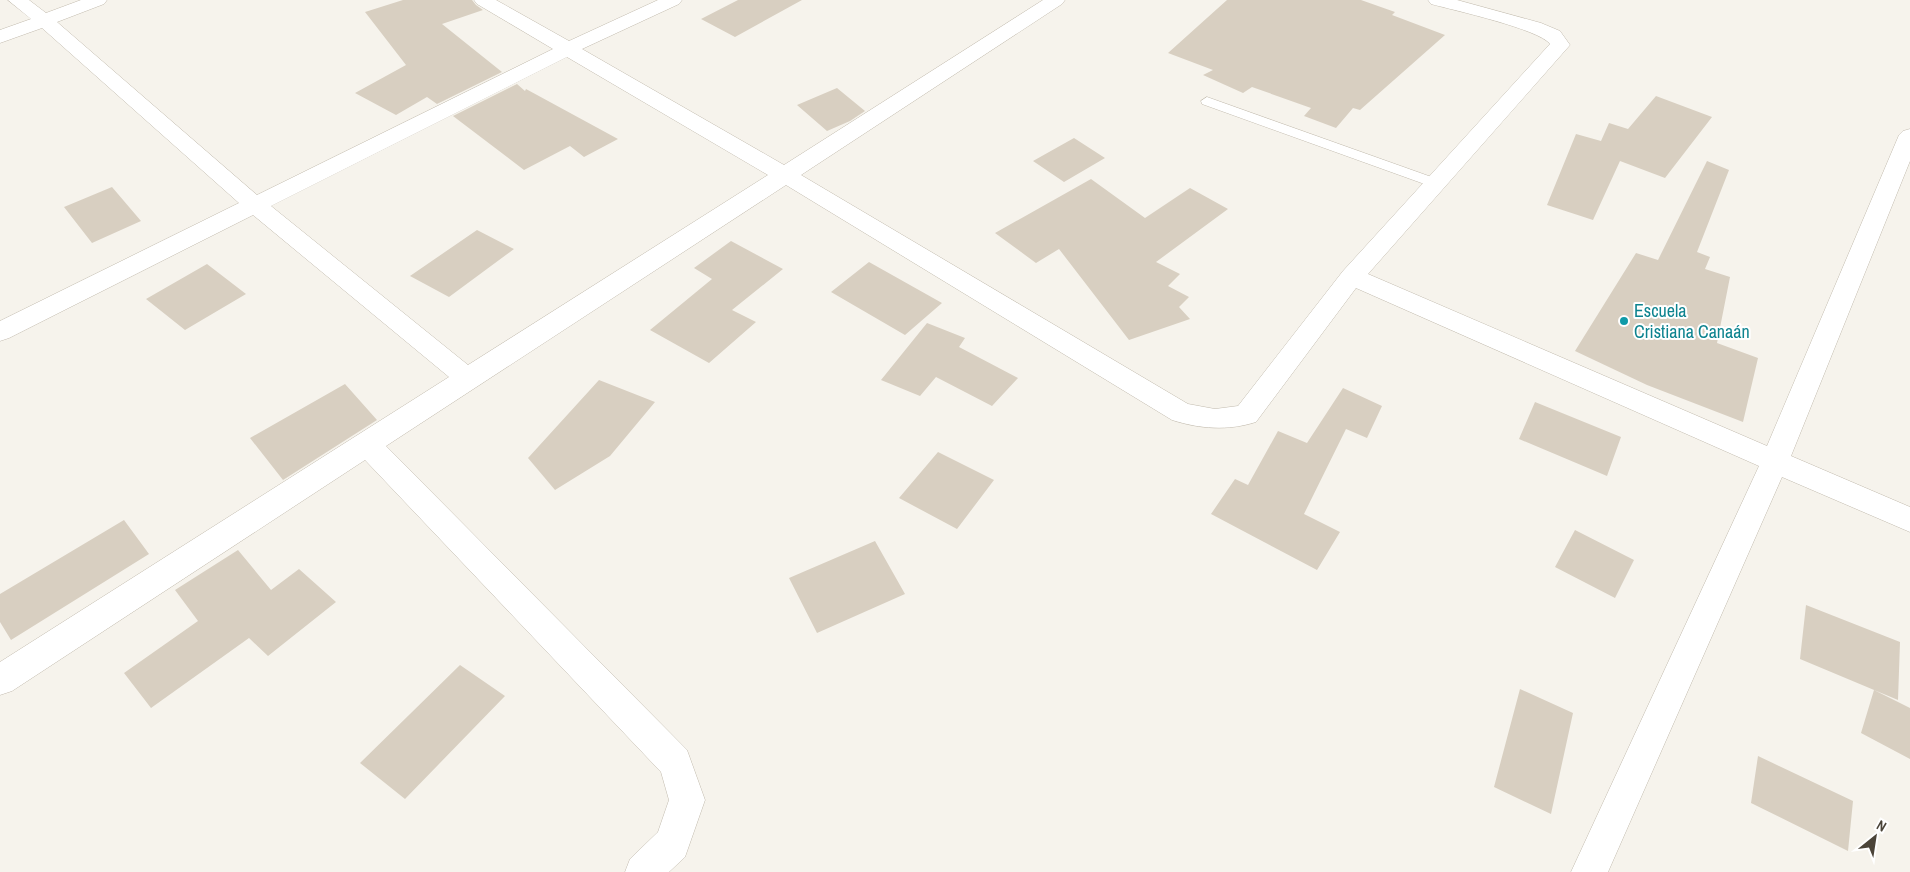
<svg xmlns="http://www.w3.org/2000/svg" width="1910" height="872" viewBox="0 0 1910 872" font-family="'Archivo Narrow',sans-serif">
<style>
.building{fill:#d8cfc1}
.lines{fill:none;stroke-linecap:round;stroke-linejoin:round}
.lane-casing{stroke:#c2bbae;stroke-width:1}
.street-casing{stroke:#c2bbae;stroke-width:1}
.lane{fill:#fff;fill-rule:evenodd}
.street{fill:#fff;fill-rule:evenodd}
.culture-dot{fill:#0f9aa8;stroke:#fff;stroke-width:2}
.labels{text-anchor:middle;stroke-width:4;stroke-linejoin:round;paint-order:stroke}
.culture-label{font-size:18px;fill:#0d838f;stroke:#fff;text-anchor:start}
</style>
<rect width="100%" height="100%" fill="#f6f3ec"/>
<path class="building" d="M403,0H472L476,5L483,10L442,24L502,72L437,104L427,97L396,115L355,93L406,65L365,12Z
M738,0H802L735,37L701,19Z
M1227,0H1361L1395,12L1392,15L1445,35L1360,110L1353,108L1336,128L1304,116L1311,108L1252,87L1243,93L1203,75L1213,70L1168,53Z
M517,84L525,91L526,89L618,139L584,157L570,146L524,170L453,116Z
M837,88L865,111L850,121L827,131L797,105Z
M1656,96L1712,117L1665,178L1620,161L1593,220L1547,205L1576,134L1601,141L1609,123L1628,129Z
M1074,138L1105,158L1064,182L1033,161Z
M1707,161L1729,170L1697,252L1710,257L1705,269L1730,277L1717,343L1758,358L1743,422L1647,385L1575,351L1636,253L1658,260Z
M1091,179L1145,218L1190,188L1228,209L1156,262L1180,274L1168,286L1189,297L1179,307L1190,319L1129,340L1059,249L1036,263L995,233Z
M112,187L141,221L92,243L64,207Z
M477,230L514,249L449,297L410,276Z
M731,241L783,269L732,310L756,322L709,363L650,330L712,279L694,268Z
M869,262L942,303L905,335L831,292Z
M207,264L246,294L185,330L146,299Z
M927,323L965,338L959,347L1018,378L992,406L936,377L920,396L881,380Z
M599,380L655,402L610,456L555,490L528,458Z
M345,384L377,420L283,480L250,438Z
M1343,388L1382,406L1367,438L1346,429L1304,514L1340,532L1317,570L1211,514L1235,479L1248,485L1278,431L1307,443Z
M1535,402L1621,437L1607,476L1519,439Z
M938,452L994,480L957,529L899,498Z
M124,520L149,554L11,640L0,622V594Z
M1575,530L1634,560L1615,598L1555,567Z
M875,541L905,594L817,633L789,578Z
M238,550L271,590L299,569L336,602L268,656L249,638L151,708L124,673L198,621L175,590Z
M1806,605L1900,642L1898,700L1800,659Z
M460,665L505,696L405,799L360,763Z
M1520,689L1573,713L1551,814L1494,787Z
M1874,690L1910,708V759L1861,733Z
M1758,756L1853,801L1848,851L1751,803Z"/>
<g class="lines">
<g class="lane-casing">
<path id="lane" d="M1207,97L1440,180L1442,183L1440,186H1430L1202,104L1201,101Z"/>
</g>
<g class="street-casing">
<path id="street" d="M8,0H29L46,13L81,0H107L104,4L57,22L257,195L553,49L477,4L474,0H496L569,41L658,0H682L679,4L582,49L784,165L1043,0H1065L1062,4L801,175L1188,404L1215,409L1238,406L1343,271L1550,44C1539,29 1453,10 1431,4L1428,0H1457L1541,23L1560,31L1570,45L1368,274L1767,446L1899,135L1903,131L1910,129V161L1791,456L1910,507V532L1782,477L1608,872H1571L1759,466L1356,288L1256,422C1228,431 1200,429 1172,420L786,185L386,446L687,750L705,800L685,857L669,872H625L630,859L658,832L669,800L661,772L365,460L12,691L0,695V662L449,377L253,215L9,338L0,341V321L239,203L42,28L0,43V30L31,19ZM567,57L768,175L468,365L271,206Z"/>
</g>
<use href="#lane" class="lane"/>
<use href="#street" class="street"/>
</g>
<circle class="culture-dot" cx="1624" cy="321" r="5"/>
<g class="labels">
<g class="culture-label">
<text x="1634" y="317">Escuela<tspan x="1634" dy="21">Cristiana Canaán</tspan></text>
</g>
</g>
<g transform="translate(1875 837) rotate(30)" stroke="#ffffff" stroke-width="4" paint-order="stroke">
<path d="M0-4L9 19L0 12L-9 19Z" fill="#4b4439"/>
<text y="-8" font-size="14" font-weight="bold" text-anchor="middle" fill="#4b4439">N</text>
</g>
</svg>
